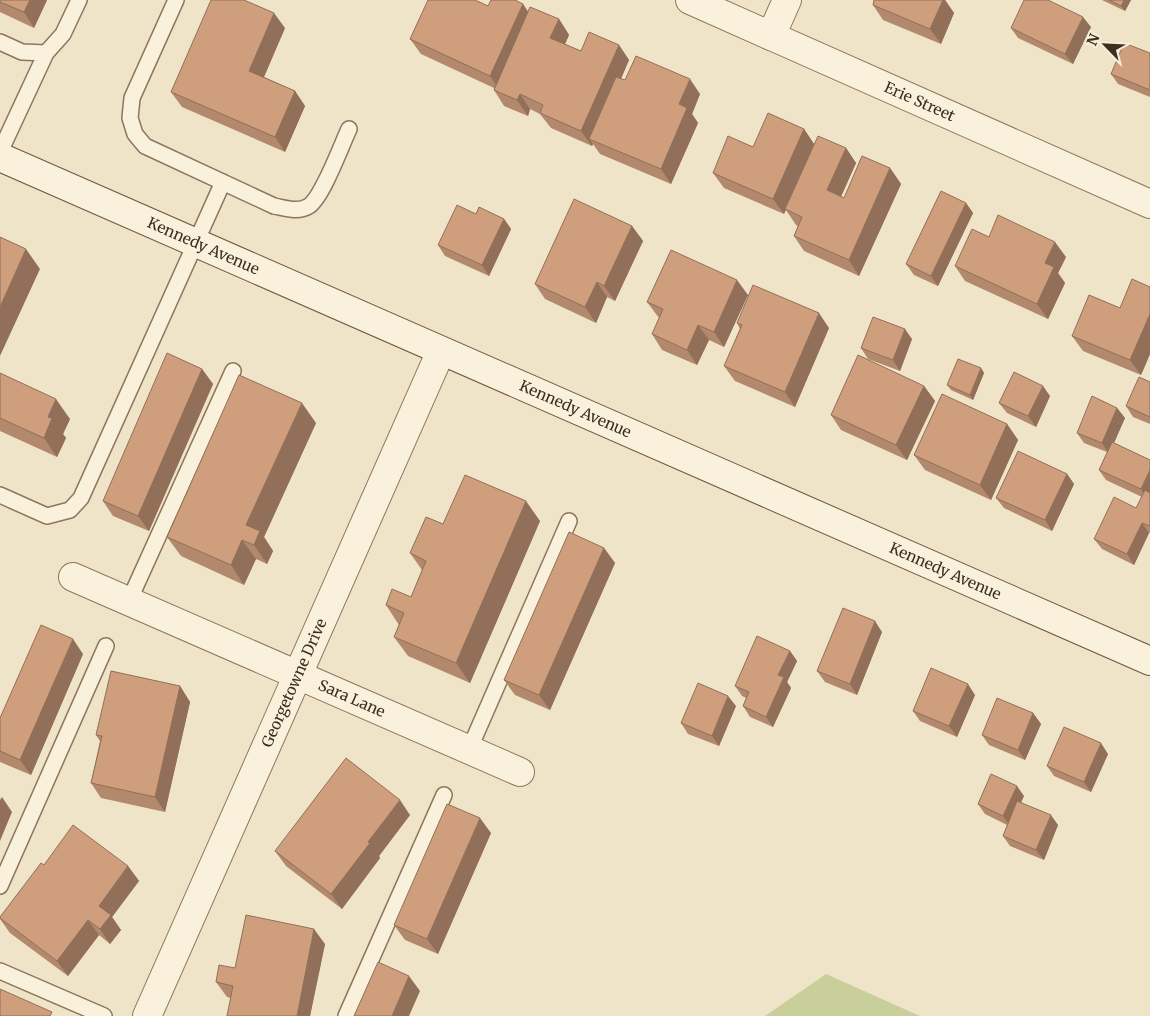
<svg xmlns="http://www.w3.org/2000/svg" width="1150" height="1016" viewBox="0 0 1150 1016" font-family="Merriweather,serif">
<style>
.green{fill:#c9cf9b}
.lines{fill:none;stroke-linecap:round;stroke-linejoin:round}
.lane-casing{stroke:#8d765c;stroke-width:18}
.street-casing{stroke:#8d765c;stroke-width:30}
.secondary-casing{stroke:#6f573f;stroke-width:30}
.lane{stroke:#faf1dc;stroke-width:15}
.street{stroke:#faf1dc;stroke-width:28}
.secondary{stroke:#faf1dc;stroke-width:28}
.wall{fill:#b2896c}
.shaded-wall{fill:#916f58}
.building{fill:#cf9f7d;stroke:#916f58}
.labels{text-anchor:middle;stroke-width:4.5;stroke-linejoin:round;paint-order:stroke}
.street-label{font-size:15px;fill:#3d2e20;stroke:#f7eed8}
</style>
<rect width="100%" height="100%" fill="#f0e4c8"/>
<path class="green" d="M826,974L920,1016H765Z"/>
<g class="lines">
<g class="lane-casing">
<path id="lane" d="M176,0L132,98L130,118L135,134L145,146L274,206C285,208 298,213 309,206C323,196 341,146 349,129
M0,42L22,52L46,53
M0,152L46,53L63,34L79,0
M0,495L47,516L70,510L81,498L223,182
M129,601L233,371
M469,750L569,521
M0,886L106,646
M0,971L104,1016
M346,1016L444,795"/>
</g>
<g class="street-casing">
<g id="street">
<path id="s1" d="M690,0L1150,204"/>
<path d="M771,36L787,0"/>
<path id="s2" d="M73,577L520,772"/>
<path id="s3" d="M147,1016L441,351"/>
</g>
</g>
<g class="secondary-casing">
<g id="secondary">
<path id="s4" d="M0,157L1150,661"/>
</g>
</g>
<use href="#lane" class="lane"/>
<use href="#street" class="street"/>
<use href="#secondary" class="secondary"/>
</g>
<path class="wall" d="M0,0H47L34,28L0,12Z
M874,0H945L954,13L941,44L883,20L873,5Z
M1102,0H1131L1125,11Z
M478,1L488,6L523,4L528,12L559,19L569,35L565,44L581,51L619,45L629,60L621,79L625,80L700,94L692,114L698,123L671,184L600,154L593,144L592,146L551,128L540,114L530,109L528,116L504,106L494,90V88L421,54L410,39Z
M1091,27L1073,64L1018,38L1011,28Z
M285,28L264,77L295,91L305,106L285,152L182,107L171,92Z
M1150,53V97L1118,84L1111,74Z
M804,129L814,144L802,173L846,148L856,163L841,197L844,198L890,168L901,184L859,276L804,251L794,236L798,226L796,225L786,210L784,214L724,188L713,173L753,147Z
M966,203L973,213L938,286L914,275L906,264Z
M504,219L511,229L489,276L445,256L438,245Z
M632,226L643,241L615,301L607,297L596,323L545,299L535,284Z
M989,237L1066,257L1058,273L1065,283L1048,319L965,281L955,266Z
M1150,287V354L1141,375L1083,351L1072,336L1120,308Z
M748,295L724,347L709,340L697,365L662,350L652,334L659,318L647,302Z
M737,323L829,328L795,407L735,381L724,366L740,329Z
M912,339L900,371L868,359L861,348Z
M981,368L984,373L973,400L951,390L947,385Z
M202,369L213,384L149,531L113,516L103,501Z
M0,373L70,419L63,434L66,438L57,457L0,431Z
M1150,382V424L1133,417L1126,406Z
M924,386L935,401L907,460L841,430L831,415Z
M1050,396L1036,427L1007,413L999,403Z
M1117,408L1125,418L1114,443L1150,460V533H1149L1134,565L1102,549L1094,539L1136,508L1142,497L1106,480L1099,470L1107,452L1084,443L1077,433Z
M316,423L264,537L273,551L267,564L256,559L244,585L181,556L167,537Z
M1007,424L1018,440L991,500L925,470L914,455Z
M1067,474L1074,484L1052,531L1004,508L996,498Z
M540,521L470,683L408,656L394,637L399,625L386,605L411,597L422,570L410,553L443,524Z
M604,548L615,563L550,710L515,695L504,680Z
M882,632L857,695L825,682L817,671Z
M790,651L797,661L787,682L791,688L773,727L750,717L743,706L746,698L742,696L735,686Z
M83,654L31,775L0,762V718Z
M180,686L190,702L165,812L101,798L91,783L100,741L96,735Z
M975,695L957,737L920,721L913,711Z
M736,706L719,746L688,734L681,723Z
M1033,713L1041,724L1025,760L989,745L982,735Z
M1108,754L1091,792L1054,776L1047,766Z
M1024,796L1021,802L1058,825L1044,860L1010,846L1003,836L1007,825L985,814L978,804Z
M410,815L379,856L380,858L342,909L286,866L275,851Z
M491,833L438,954L405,940L394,925Z
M44,865L128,866L139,881L112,917L121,930L110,944L99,935L68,976L10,933L0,919V917Z
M325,944L310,1016H227L231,998L227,997L216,982L235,968Z"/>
<path class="shaded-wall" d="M30,0H47L34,28L24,12Z
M936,0H945L954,13L941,44L930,29Z
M1124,0H1131L1125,11L1121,6Z
M523,4L533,19L500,91L490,76Z
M274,13L285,28L260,86L249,71Z
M1083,17L1091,27L1073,64L1065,54Z
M559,19L569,35L561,53L550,38Z
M619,45L629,60L594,141L589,139L593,144L592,146L581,131Z
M690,79L700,94L692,114L698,123L671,184L661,169L679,104Z
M295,91L305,106L285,152L275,137Z
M520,94L530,109L528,116L517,100Z
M804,129L814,144L784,214L773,199Z
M846,148L856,163L837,205L827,190Z
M890,168L901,184L859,276L849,260Z
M966,203L973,213L938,286L931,276Z
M504,219L511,229L489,276L482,265Z
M632,226L643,241L615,301L604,286Z
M1055,242L1066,257L1058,273L1065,283L1048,319L1037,304L1045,263Z
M26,249L40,269L0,356V307Z
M737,280L748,295L724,347L714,332Z
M597,282L607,297L596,323L585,307Z
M819,313L829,328L795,407L785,392Z
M1150,314V354L1141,375L1130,360Z
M698,325L709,340L697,365L687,350Z
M905,329L912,339L900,371L893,360Z
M981,368L984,373L973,400L970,395Z
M202,369L213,384L149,531L138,516Z
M924,386L935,401L907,460L896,445Z
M1043,386L1050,396L1036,427L1028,416Z
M56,399L70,419L63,434L66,438L57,457L44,438L48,417Z
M302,403L316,423L264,537L273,551L267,564L254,545L246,525Z
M1117,408L1125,418L1109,454L1102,443Z
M1007,424L1018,440L991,500L980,485Z
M1150,470V496L1148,500L1141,489Z
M1067,474L1074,484L1052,531L1045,520Z
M526,501L540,521L470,683L456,663Z
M1142,523L1149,533L1134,565L1127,554Z
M242,540L256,559L244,585L231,565Z
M604,548L615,563L550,710L539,695Z
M875,621L882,632L857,695L850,684Z
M73,639L83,654L31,775L20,760Z
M790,651L797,661L787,682L791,688L773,727L766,717L778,675Z
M968,684L975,695L957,737L949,726Z
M180,686L190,702L165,812L155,797Z
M728,696L736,706L719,746L712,736Z
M1033,713L1041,724L1025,760L1018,750Z
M1101,743L1108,754L1091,792L1084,782Z
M1017,786L1024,796L1010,826L1003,816Z
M2,797L12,812L0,841V800Z
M400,800L410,815L379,856L380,858L342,909L331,894L368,842Z
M1051,815L1058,825L1044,860L1036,850Z
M480,818L491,833L438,954L427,939Z
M128,866L139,881L112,917L121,930L110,944L100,929L99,906Z
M88,920L99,935L68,976L57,961Z
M314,929L325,944L310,1016H297Z
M409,976L420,991L409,1016H392Z"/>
<path class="building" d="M0,0H30L24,12L0,2Z
M211,0H244L274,13L249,71L295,91L275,137L171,92Z
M428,0H475L488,6L491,0H515L523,4L490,76L410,39Z
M874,0H943L930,29L873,5Z
M1024,0H1048L1083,17L1065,54L1011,28Z
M1109,0H1124L1121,6Z
M530,7L559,19L550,38L581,51L589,32L619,45L581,131L540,113L543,105L520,94L517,100L494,90Z
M1124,43L1150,53V90L1111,74Z
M636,56L690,79L679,104L687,108L661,169L589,139L616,77L625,80Z
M768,113L804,129L773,199L713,173L728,136L753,147Z
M818,136L846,148L827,190L844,198L862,156L890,168L849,260L794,236L802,217L785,209Z
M941,191L966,203L931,276L906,264Z
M574,199L632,226L604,286L597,282L585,307L535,284Z
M457,205L476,214L479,207L504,219L482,265L438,245Z
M998,215L1055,242L1045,263L1054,267L1037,304L955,266L972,229L989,237Z
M0,237L26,249L0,307Z
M671,250L737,280L714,332L698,325L687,350L652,334L663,309L647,302Z
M1132,279L1150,287V314L1130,360L1072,336L1089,295L1120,308Z
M753,285L819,313L785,392L724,366L742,325L737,323Z
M873,317L905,329L893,360L861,348Z
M167,353L202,369L138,516L103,501Z
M858,355L924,386L896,445L831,415Z
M958,359L981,368L970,395L947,385Z
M1014,372L1043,386L1028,416L999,403Z
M0,373L56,399L48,417L52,418L44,438L0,418Z
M239,375L302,403L246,525L260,531L254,545L242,540L231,565L167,537Z
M1139,377L1150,382V417L1126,406Z
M942,394L1007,424L980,485L914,455Z
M1092,396L1117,408L1102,443L1077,433Z
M1112,442L1150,460V470L1141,489L1099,470Z
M1018,451L1067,474L1045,520L996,498Z
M465,475L526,501L456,663L394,637L404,613L386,605L392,589L411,597L426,561L410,553L426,517L443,524Z
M1145,490L1150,493V526L1142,523L1127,554L1094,539L1114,497L1136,508Z
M569,532L604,548L539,695L504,680Z
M843,608L875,621L850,684L817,671Z
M41,625L73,639L20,760L0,751V718Z
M757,636L790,651L778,675L784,677L766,717L743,706L749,692L735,686Z
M931,668L968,684L949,726L913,711Z
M111,671L180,686L155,797L91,783L102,736L96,735Z
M698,683L728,696L712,736L681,723Z
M997,698L1033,713L1018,750L982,735Z
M1064,727L1101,743L1084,782L1047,766Z
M346,758L400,800L368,842L370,843L331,894L275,851Z
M991,774L1017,786L1003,816L978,804Z
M1017,801L1051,815L1036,850L1003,836Z
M447,804L480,818L427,939L394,925Z
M73,825L128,866L99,906L111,915L100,929L88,920L57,961L0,918V917L41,863L44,865Z
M246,915L314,929L297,1016H227L233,986L216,982L219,965L235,968Z
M378,962L409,976L392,1016H354Z
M0,989L52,1012L50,1016H0Z"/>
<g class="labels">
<g class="street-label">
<text dy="5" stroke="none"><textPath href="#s1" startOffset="251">Erie Street</textPath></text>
<text dy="5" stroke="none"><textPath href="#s4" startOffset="222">Kennedy Avenue</textPath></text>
<text dy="5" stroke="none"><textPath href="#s4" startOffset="628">Kennedy Avenue</textPath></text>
<text dy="5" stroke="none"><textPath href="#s4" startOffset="1032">Kennedy Avenue</textPath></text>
<text dy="5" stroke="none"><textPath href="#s3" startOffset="364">Georgetowne Drive</textPath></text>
<text dy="5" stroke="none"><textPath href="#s2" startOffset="304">Sara Lane</textPath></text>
</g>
</g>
<g transform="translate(1105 45) rotate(294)" stroke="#f7eed8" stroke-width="4" paint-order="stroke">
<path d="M0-4L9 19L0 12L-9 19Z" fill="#3d2e20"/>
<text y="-8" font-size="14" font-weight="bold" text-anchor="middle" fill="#3d2e20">N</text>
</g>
</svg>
